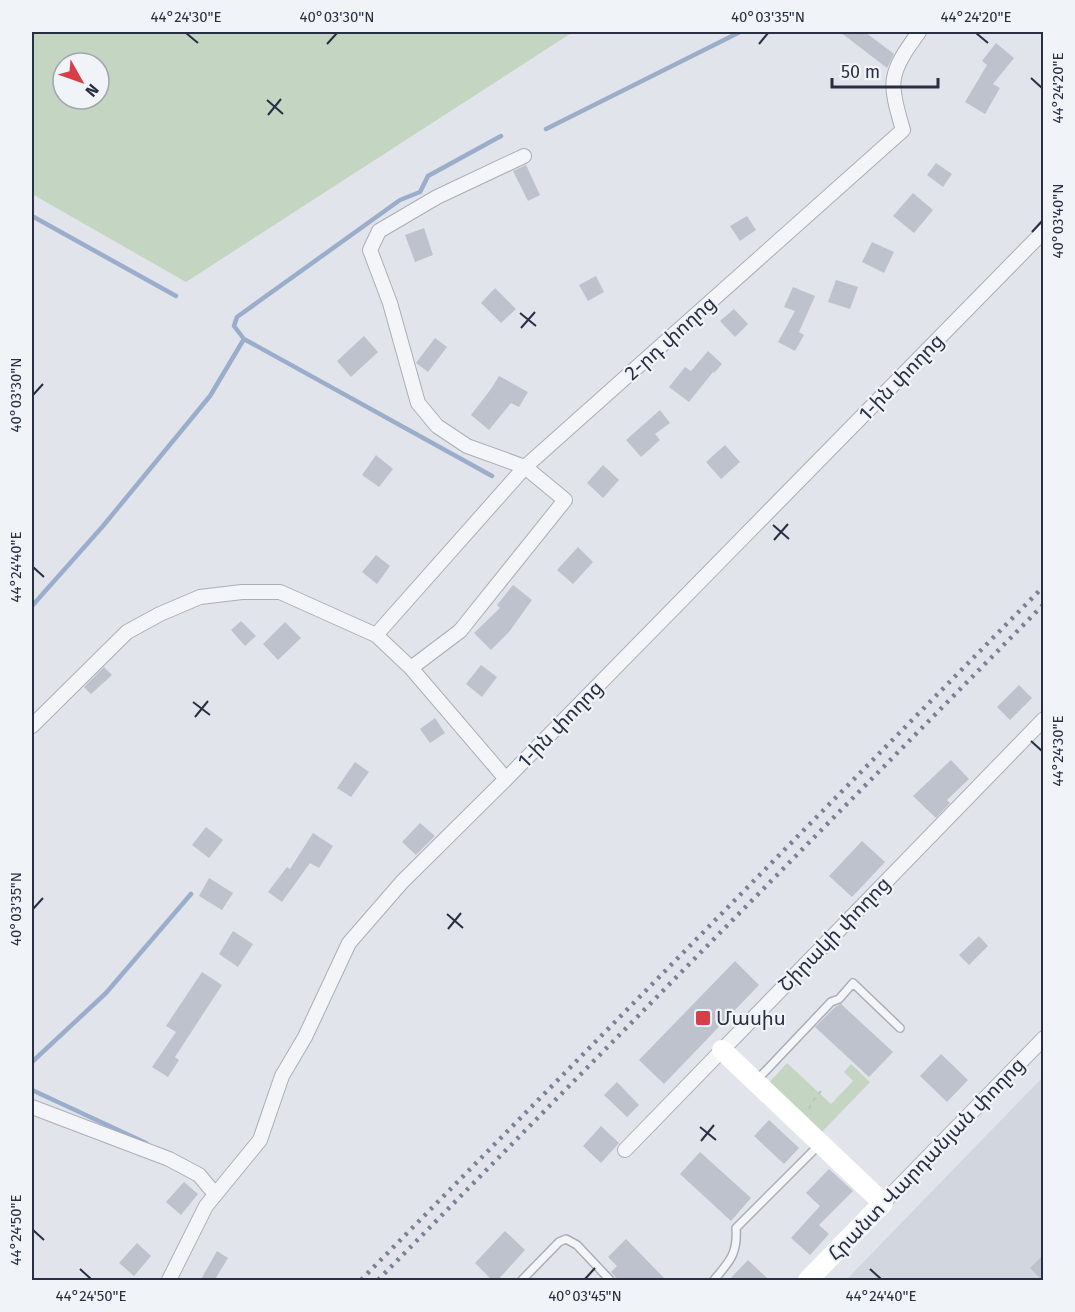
<svg xmlns="http://www.w3.org/2000/svg" width="1075" height="1312" viewBox="0 0 1075 1312" font-family="'Fira Sans','Noto Sans Armenian',sans-serif">
<style>
.built{fill:#d2d6df}
.green{fill:#c4d5c1;fill-rule:evenodd}
.lines{fill:none;stroke-linecap:round;stroke-linejoin:round}
.stream{stroke:#9aaecc;stroke-width:4.5}
.building{fill:#bdc2cd}
.service-casing{stroke:#aaaeb8;stroke-width:10}
.minor-casing{stroke:#aaaeb8;stroke-width:16}
.path{stroke:#bfc2c9;stroke-width:2;stroke-dasharray:4.5 4.5;stroke-linecap:butt}
.service{stroke:#f4f5f8;stroke-width:7}
.minor{stroke:#f4f5f8;stroke-width:14}
.secondary{stroke:#fff;stroke-width:20}
.rail{stroke:#798195;stroke-width:4.5;stroke-dasharray:3 6;stroke-linecap:butt}
.ticks{fill:none;stroke:#282f43;stroke-width:2}
.poi-dot{fill:#d63f49;stroke:#f0f3f7;stroke-width:2}
.labels{text-anchor:middle;stroke-width:4.5;stroke-linejoin:round;paint-order:stroke}
.street-label{font-size:20px;fill:#282f43;stroke:#f0f3f7}
.poi-label{font-size:20px;fill:#282f43;stroke:#f0f3f7;text-anchor:start}
.neatline{fill:none;stroke:#282f43;stroke-width:2}
.ticks-label{font-size:15px;text-anchor:middle;fill:#282f43}
</style>
<rect width="100%" height="100%" fill="#e1e4ea"/>
<path class="built" d="M1043,1077V1280H846Z"/>
<path class="green" d="M32,32H573L186,282L32,194ZM63,63H99V99H63Z
M787,1063L831,1104L853,1081L844,1072L851,1064L870,1082L819,1135L767,1085Z"/>
<g class="lines">
<path class="stream" d="M546,129L740,32
M32,216L176,296
M492,476L244,339L234,326L237,317L400,200L420,192L428,176L501,136
M32,606L103,526L210,396L244,339
M32,1062L106,993L191,894
M32,1090L146,1143"/>
</g>
<path class="building" d="M840,32H865L894,54L887,68Z
M996,43L1014,58L993,84L1000,88L985,114L965,102L987,65L982,61Z
M936,163L952,174L943,187L927,175Z
M526,165L540,195L528,201L513,171Z
M913,193L933,210L914,233L893,216Z
M747,216L756,230L740,241L730,226Z
M424,228L433,255L415,262L405,235Z
M872,242L894,252L884,273L862,262Z
M596,276L604,292L588,301L579,285Z
M836,280L858,287L850,309L828,302Z
M793,287L815,296L799,332L804,335L795,351L778,342L795,311L784,307Z
M495,288L516,309L501,323L481,303Z
M734,309L748,324L735,337L720,321Z
M364,336L378,352L351,377L337,361Z
M435,338L447,347L428,372L416,363Z
M708,351L722,364L714,373L713,372L689,402L669,387L685,367L691,371Z
M499,376L528,392L519,407L511,403L489,430L471,415L491,389Z
M660,410L670,423L655,434L660,440L641,457L626,440Z
M725,445L740,462L721,479L706,462Z
M376,455L393,469L379,487L362,475Z
M603,465L619,480L603,498L587,483Z
M578,547L593,562L573,584L557,570Z
M376,555L390,566L377,584L362,572Z
M513,585L532,600L509,632L491,650L474,633L500,608L497,605Z
M241,621L256,636L245,646L231,630Z
M285,622L301,638L278,660L263,644Z
M481,665L497,677L482,697L466,684Z
M104,667L112,675L91,694L84,687Z
M1019,685L1032,698L1010,720L997,707Z
M435,718L445,733L430,743L420,729Z
M951,760L969,779L947,800L950,803L936,818L913,796Z
M355,762L369,772L351,797L337,788Z
M420,823L435,836L416,855L402,842Z
M206,827L223,840L209,858L192,845Z
M313,833L333,846L319,868L310,863L282,902L268,892L287,867L290,869Z
M862,841L885,862L852,897L829,876Z
M209,878L233,893L222,910L199,896Z
M233,931L253,944L238,967L219,954Z
M979,936L988,946L969,965L959,955Z
M735,961L759,985L664,1084L639,1060Z
M202,972L222,985L175,1057L179,1060L168,1077L152,1067L176,1032L166,1026Z
M841,1004L893,1052L869,1077L815,1027L835,1007Z
M941,1054L968,1080L947,1102L920,1076Z
M617,1082L639,1105L627,1117L604,1095Z
M769,1120L799,1148L784,1164L754,1136Z
M601,1126L619,1143L601,1163L583,1146Z
M700,1152L751,1198L731,1221L680,1174Z
M829,1169L853,1191L819,1225L829,1234L810,1255L791,1238L820,1206L806,1193Z
M184,1182L198,1194L181,1215L166,1202Z
M505,1231L525,1250L497,1281H493L475,1263Z
M626,1239L667,1281H619L611,1272L617,1266L608,1257Z
M137,1243L151,1256L134,1276L119,1263Z
M217,1251L228,1258L214,1281H200Z
M1044,1254V1281H1043L1030,1268Z
M748,1260L770,1281H728Z"/>
<g class="lines">
<g class="service-casing">
<path id="service" d="M757,1080L831,1002L839,999L853,983L900,1028
M522,1280L559,1242L566,1239L577,1245L610,1280
M714,1280C729,1262 738,1254 736,1228L819,1145"/>
</g>
<g class="minor-casing">
<path id="minor" d="M376,635L525,467L903,130C899,116 891,92 894,78C897,61 910,45 919,32
M411,668L460,631L565,500L525,467L467,446L437,426L418,403L390,303L370,250L379,231L437,197L524,156
M32,726L127,632L160,614L200,597L242,592H280L376,635L411,668L506,779
M32,1107L169,1159L199,1175L215,1194
M625,1150L1044,719
M883,1203L1044,1038
M169,1280L206,1206L260,1140L282,1076L305,1037L349,943L402,882L506,779L1044,231"/>
</g>
<path class="path" d="M809,1109L812,1102L821,1091"/>
<use href="#service" class="service"/>
<use href="#minor" class="minor"/>
<path class="secondary" d="M722,1050L883,1203L808,1280"/>
<path class="rail" d="M361,1280L1044,586
M378,1280L1044,604"/>
</g>
<path class="ticks" d="M186,33L198,43M976,33L988,43M327,44L337,33M759,44L768,33M1031,78L1042,88M267,100L283,114M268,115L281,99M1032,232L1042,221M520,313L536,326M521,328L535,312M33,395L43,384M773,525L789,539M774,540L788,524M33,567L44,577M193,702L210,715M195,717L208,701M1031,741L1042,751M33,909L43,898M447,914L463,928M448,929L461,913M700,1127L716,1140M701,1141L714,1125M33,1230L44,1240M80,1269L91,1279M870,1269L881,1279M585,1279L595,1268"/>
<rect class="poi-dot" x="695" y="1010" width="16" height="16" rx="3"/>
<g class="labels">
<g class="street-label">
<text transform="translate(670 338) rotate(-42)" y="7">2-րդ փողոց</text>
<text transform="translate(901 377) rotate(-46)" y="7">1-ին փողոց</text>
<text transform="translate(560 724) rotate(-46)" y="7">1-ին փողոց</text>
<text transform="translate(834 934) rotate(-46)" y="7">Շիրակի փողոց</text>
<text transform="translate(926 1159) rotate(-46)" y="7">Հրանտ Վարդանյան փողոց</text>
</g>
<g class="poi-label">
<text x="716" y="1025">Մասիս</text>
</g>
</g>
<rect width="1075" height="1312" fill="none" stroke="#f0f3f7" stroke-width="66"/>
<g transform="translate(81 81) rotate(130)"><circle r="28" fill="#f0f3f7" stroke="#a0a5af" stroke-width="1.5"/>
<path d="M0-4.5L10 22L0 15L-10 22Z" fill="#d63f49"/>
<text y="-9" font-size="16" font-weight="bold" text-anchor="middle" fill="#282f43">N</text>
</g>
<path d="M832 78v9h106v-9" fill="none" stroke="#282f43" stroke-width="3"/>
<text x="841" y="78" font-size="18" fill="#282f43" stroke="#f0f3f7" stroke-width="4.5" paint-order="stroke">50 m</text>
<rect x="33" y="33" width="1009" height="1246" class="neatline"/>
<g class="ticks-label">
<text x="186" y="22">44°24'30"E</text>
<text x="337" y="22">40°03'30"N</text>
<text x="768" y="22">40°03'35"N</text>
<text x="976" y="22">44°24'20"E</text>
<text transform="translate(1058 88) rotate(-90)" y="5">44°24'20"E</text>
<text transform="translate(1058 221) rotate(-90)" y="5">40°03'40"N</text>
<text transform="translate(16 395) rotate(-90)" y="5">40°03'30"N</text>
<text transform="translate(16 567) rotate(-90)" y="5">44°24'40"E</text>
<text transform="translate(1058 751) rotate(-90)" y="5">44°24'30"E</text>
<text transform="translate(16 909) rotate(-90)" y="5">40°03'35"N</text>
<text transform="translate(16 1230) rotate(-90)" y="5">44°24'50"E</text>
<text x="91" y="1301">44°24'50"E</text>
<text x="585" y="1301">40°03'45"N</text>
<text x="881" y="1301">44°24'40"E</text>
</g>
</svg>
